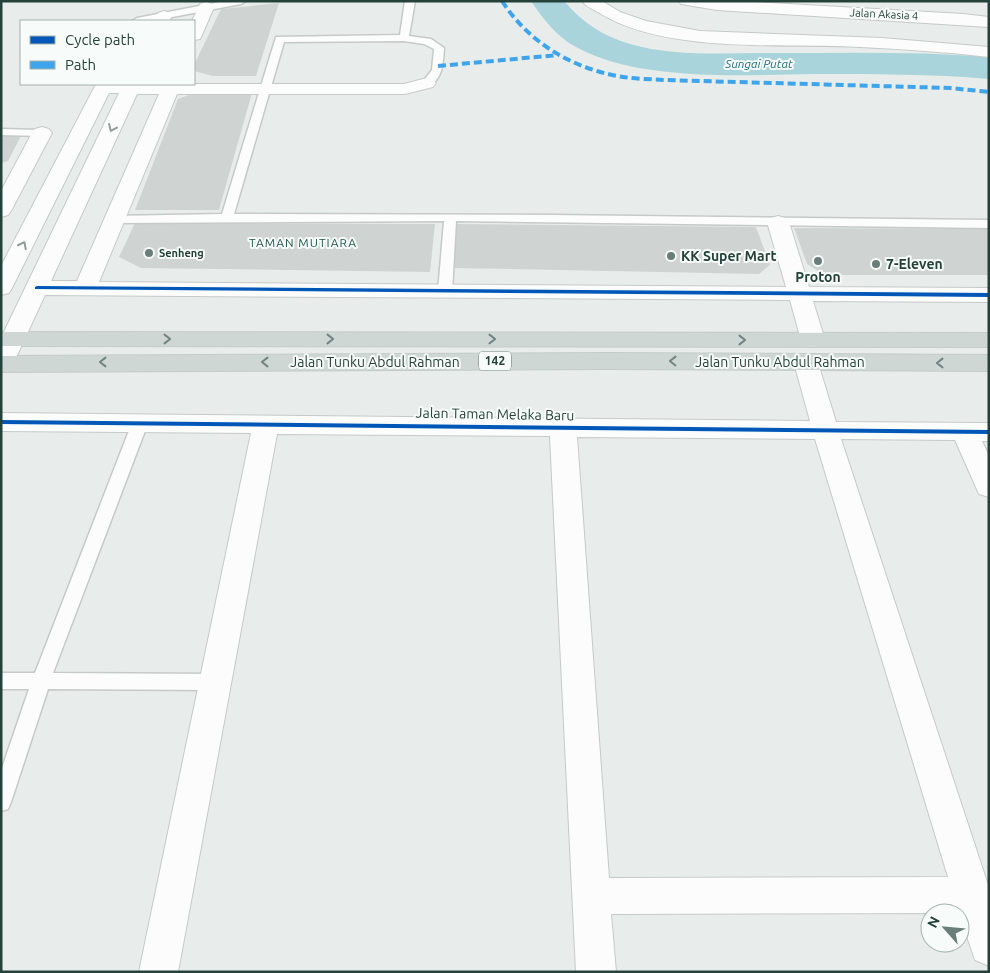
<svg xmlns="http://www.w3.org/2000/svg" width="990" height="973" viewBox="0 0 990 973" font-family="Ubuntu,sans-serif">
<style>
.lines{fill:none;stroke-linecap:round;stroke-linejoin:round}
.river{fill:#a9d4db;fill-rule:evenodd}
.building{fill:#cfd4d2}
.service-casing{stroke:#c5cac8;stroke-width:3}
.minor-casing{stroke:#c5cac8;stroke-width:2}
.primary-casing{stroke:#c3ccc9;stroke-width:2}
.service{fill:#fcfcfc;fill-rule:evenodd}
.minor{fill:#fcfcfc;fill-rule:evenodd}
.primary{fill:#cfd7d5;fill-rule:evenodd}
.quiet{stroke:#3ea4ec;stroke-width:4;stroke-dasharray:8 4;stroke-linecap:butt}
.cycleway-casing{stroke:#f7fbf9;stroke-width:3}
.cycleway{fill:#0057b8;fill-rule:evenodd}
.oneway{stroke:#909f9b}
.oneway2{stroke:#718580}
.poi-dot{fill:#697e78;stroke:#f7fbf9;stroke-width:2}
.labels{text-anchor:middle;stroke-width:4;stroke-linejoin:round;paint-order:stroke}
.far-street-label{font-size:11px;fill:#24423a;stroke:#f7fbf9}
.far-poi-label{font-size:11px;font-weight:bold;fill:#24423a;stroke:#f7fbf9;text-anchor:start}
.far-water-label{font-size:12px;font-style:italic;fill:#1c6f80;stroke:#f7fbf9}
.far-neighbourhood-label{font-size:12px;letter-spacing:1px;fill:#1f5548;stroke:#f7fbf9}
.shield{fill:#f7fbf9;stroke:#637a73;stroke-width:1}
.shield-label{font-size:12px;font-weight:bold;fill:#24423a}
.poi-label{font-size:14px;font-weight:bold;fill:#24423a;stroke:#f7fbf9;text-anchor:start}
.street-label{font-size:14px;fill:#24423a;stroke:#f7fbf9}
</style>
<rect width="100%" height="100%" fill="#e8edeb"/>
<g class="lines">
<path class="river" d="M531,1H564C583,23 603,36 630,44C675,57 726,53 773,53C845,53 917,51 989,57V79C931,74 873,74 814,74C744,75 639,82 576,47C557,37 543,19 531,1Z"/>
</g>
<path class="building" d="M279,3L256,76H213L194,71V65L221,9Z
M194,93H252L219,210H135L178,99Z
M1,136H21L8,161L1,163Z
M135,223L435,224L430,272L141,268L119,257Z
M455,224L756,227L770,265L759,274L453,268Z
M794,228L989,229V275H824L807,264Z"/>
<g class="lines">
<g class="service-casing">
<path id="service" d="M225,1H246L241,4L151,21H132L137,18Z
M405,1H415L409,36L431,39L444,48C443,62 443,81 427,86L422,83L432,70L434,49L424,44L404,41L284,42L234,214L551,215L989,220V228L456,221L452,292L445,296L438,292L444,221L110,223L108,220L114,216L222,214L276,37L400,35Z
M1,129L42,130L48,133L42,136L1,135Z
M140,418L145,419L148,423L53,673L215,674L222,676L225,682L222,688L215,690L48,689L11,802L8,809L1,811V771L29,689H1V673H35L132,423L135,419Z"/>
</g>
<g class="minor-casing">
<path id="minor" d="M582,1H602L620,12L646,21L700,31L882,38L989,47V57C946,52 903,49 860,47C783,43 668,54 601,14C595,10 586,7 582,1Z
M679,1H736L963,14L989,17V27L717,10L681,4Z
M206,2L212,4L214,7L202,35L200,39L194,40V21H192L200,4Z
M164,11L170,13L172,16L169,21H153L158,13Z
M427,78L433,79L436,83L433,87L405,94H177L99,282L786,287L767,222L771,218L778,216L785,218L789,222L809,287L989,288V302L813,301L825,340L821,345L813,347L805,345L801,340L790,300L45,295L13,364L10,369L1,372V338L119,93H109L12,288L9,293L1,295V266L96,84H404ZM137,94H159L77,281H51Z
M42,127L49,129L52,133L11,211L8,215L1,217V191L32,133L35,129Z
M806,355L815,358L818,363L836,422L989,423V441H982L989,456V497L979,494L955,440L841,439L989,888V966L975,960L959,913L611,914L616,972H576L550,436L277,434L178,972H139L251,433L1,431V413L810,421L794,363L797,358ZM577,437L815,439L948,877L609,878Z"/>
</g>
<g class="primary-casing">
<path id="primary" d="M1,332L989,333V347L1,346Z
M607,353L989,355V371L607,369L1,372V356Z"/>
</g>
<use href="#service" class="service"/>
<use href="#minor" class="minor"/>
<use href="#primary" class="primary"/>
<path class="quiet" d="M502,1C529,43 573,69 623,77C636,79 651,79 665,80L950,88L989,92
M438,66L558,55"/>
<g class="cycleway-casing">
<path id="cycleway" d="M37,286L989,293V297L35,289V287Z
M1,420L989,430V434L1,424Z"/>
</g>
<use href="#cycleway" class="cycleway"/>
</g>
<defs><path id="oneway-chevron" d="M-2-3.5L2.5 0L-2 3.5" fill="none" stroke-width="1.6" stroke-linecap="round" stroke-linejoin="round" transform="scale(1.25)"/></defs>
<g class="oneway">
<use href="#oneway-chevron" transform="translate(112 128) rotate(115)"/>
<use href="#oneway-chevron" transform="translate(23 245) rotate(-63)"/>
</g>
<g class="oneway2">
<use href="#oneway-chevron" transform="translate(167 339)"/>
<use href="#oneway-chevron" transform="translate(330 339)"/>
<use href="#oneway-chevron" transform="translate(492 339)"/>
<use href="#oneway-chevron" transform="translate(742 340)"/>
<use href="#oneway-chevron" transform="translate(673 361) rotate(-179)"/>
<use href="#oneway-chevron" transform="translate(103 362) rotate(180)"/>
<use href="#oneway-chevron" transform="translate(265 362) rotate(180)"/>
<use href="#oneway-chevron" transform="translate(940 363) rotate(-180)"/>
</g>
<g class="poi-dot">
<circle cx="149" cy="253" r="5"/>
<circle cx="671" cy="256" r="5"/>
<circle cx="818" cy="261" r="5"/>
<circle cx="876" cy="264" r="5"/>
</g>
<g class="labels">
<g class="far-street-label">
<text transform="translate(884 14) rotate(3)" y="4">Jalan Akasia 4</text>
</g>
<g class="far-poi-label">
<text x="159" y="257">Senheng</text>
</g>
<g class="far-water-label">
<text x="759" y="68">Sungai Putat</text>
</g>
<g class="far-neighbourhood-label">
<text x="303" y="247">TAMAN MUTIARA</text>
</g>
<rect class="shield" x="479" y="351.5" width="32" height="19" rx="4"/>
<g class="shield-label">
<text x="495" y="365">142</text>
</g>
<g class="poi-label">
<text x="681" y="261">KK Super Mart</text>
<text x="886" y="269">7-Eleven</text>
<text x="818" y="282" text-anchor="middle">Proton</text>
</g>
<g class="street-label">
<text x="375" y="367">Jalan Tunku Abdul Rahman</text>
<text x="780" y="367">Jalan Tunku Abdul Rahman</text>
<text transform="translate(495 414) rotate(1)" y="5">Jalan Taman Melaka Baru</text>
</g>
</g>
<rect width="990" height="973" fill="none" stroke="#24423a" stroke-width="5"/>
<rect x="20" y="20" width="175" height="65" fill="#f7fbf9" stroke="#a3b1ad"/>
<rect x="30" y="36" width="25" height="8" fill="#0057b8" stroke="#a3b1ad"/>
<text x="65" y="45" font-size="15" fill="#24423a">Cycle path</text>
<rect x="30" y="61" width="25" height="8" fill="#3ea4ec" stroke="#a3b1ad"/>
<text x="65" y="70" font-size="15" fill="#24423a">Path</text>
<g transform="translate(945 928) rotate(297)"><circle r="24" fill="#f7fbf9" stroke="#a3b1ad"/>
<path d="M0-4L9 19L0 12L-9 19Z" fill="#697e78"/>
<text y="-8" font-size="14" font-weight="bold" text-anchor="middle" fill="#24423a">N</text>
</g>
</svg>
